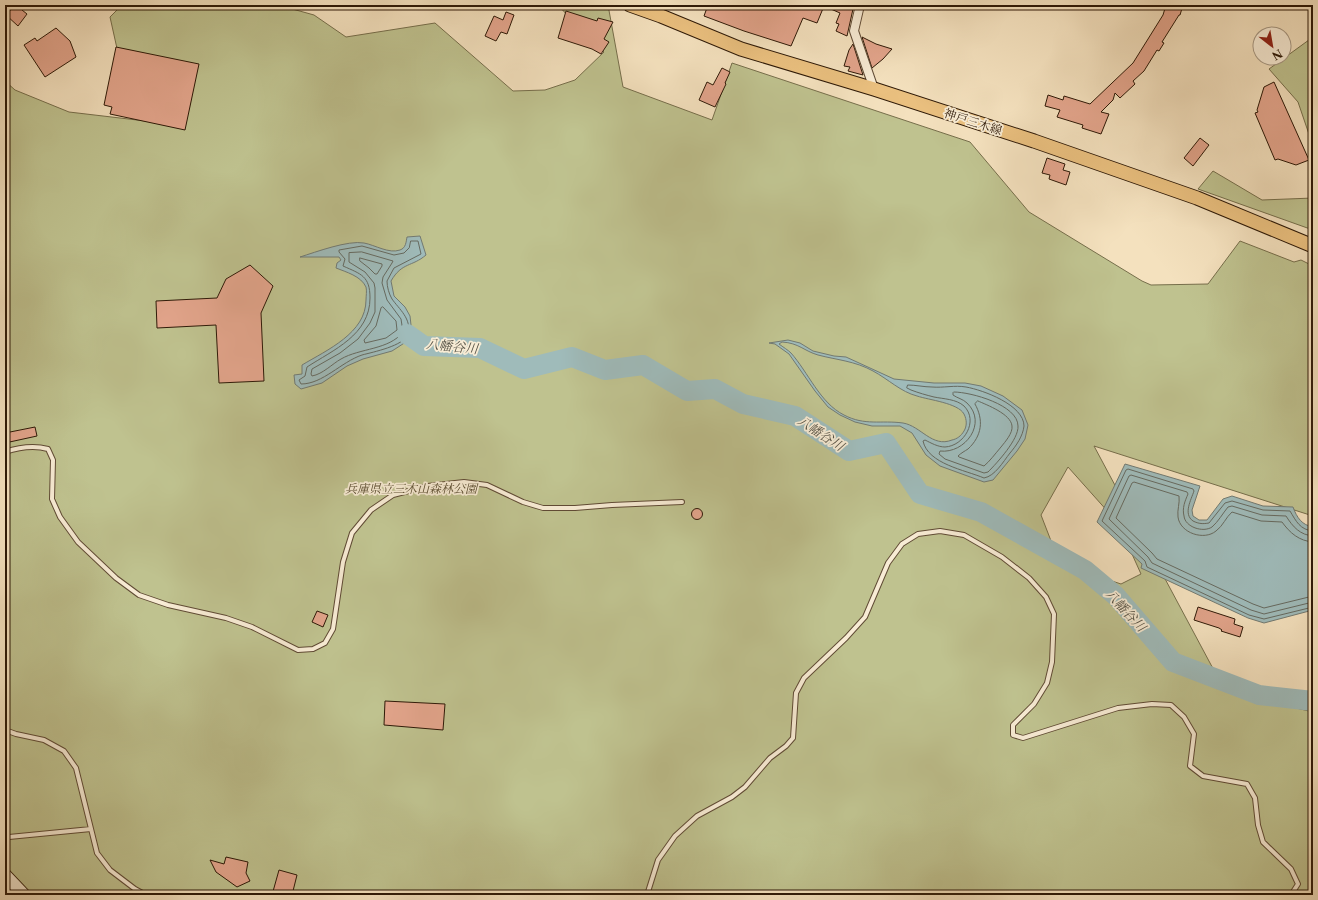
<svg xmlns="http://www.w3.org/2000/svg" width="1318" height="900" viewBox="0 0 1318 900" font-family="'Libre Caslon Text','Noto Serif JP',serif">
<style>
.green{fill:#bfc28f;stroke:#766e4b;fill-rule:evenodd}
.water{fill:#9fbbba;stroke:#727a72;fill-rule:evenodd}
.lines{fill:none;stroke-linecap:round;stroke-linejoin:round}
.shore{stroke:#666a60;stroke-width:1}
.river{stroke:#9fbbba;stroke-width:20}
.building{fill:#e3a58c;stroke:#2e1907}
.lane-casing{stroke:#604b35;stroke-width:6}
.street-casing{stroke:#604b35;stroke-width:10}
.secondary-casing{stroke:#2e1907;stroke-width:14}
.primary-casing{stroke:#2e1907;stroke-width:15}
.lane{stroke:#f8ecd5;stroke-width:4}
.street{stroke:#f8ecd5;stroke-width:8}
.secondary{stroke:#f8ecd5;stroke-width:12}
.primary{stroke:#eac07f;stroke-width:13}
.labels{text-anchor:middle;stroke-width:3.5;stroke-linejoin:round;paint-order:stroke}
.street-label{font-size:12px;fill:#2e1907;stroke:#f8ecd5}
.park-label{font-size:12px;font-style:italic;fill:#5a4c30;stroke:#f8ecd5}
.water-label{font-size:13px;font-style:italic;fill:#565246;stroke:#f8ecd5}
</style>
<rect width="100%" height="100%" fill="#f4e1be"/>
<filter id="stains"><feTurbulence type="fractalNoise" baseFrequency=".005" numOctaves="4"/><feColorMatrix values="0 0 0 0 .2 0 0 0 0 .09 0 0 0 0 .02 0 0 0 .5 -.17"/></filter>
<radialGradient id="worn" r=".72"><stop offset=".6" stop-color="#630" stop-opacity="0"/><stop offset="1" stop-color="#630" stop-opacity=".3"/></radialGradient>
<path class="green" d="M122,5H278L314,15L346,37L435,23L513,91L545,90L575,80L604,52L590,40L558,5H608L623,87L712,120L732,63L970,142L1029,212L1142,281L1151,285L1208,284L1240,241L1294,262L1301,260L1313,266V516L1094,446L1225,691L1313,712V895H5V81L15,90L69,112L171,124L120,62L110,17ZM1068,467L1118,523L1141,574L1121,584L1094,575L1053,546L1041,515Z
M1313,37V146L1298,102L1269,69Z
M1213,171L1262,200L1313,198V230L1198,189Z"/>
<path class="water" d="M420,236L426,255C412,267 402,262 391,281L394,296L405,307L410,316L412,334L409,340L392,351L363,359L347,366L322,383L301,389L295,384L294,375L302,374V365C327,350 366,333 366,300C366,296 367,291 366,287C361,276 346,272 336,268L337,263L341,260L339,257H300C316,252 348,240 364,243C375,245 389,254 400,250C406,248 406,242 407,237Z
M788,340L800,343L813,351L834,356L846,357L894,379L934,383H965L981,386L1003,396L1022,410L1028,425L1025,439L1017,451L993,480L984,482L940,466L926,455L912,433L900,426H872L855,422L840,415L828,407L815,391L789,354L775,344L769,343ZM782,342C799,343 804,351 818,355C837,360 855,361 873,371C888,379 901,392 917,396C929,400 958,403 964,414C967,420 967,426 964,431C961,436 957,439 952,440C932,448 921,426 903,423C881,420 865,426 844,415C820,403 808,372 791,353C788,350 783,347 779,344Z
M1125,464L1200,486L1192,510L1193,516L1199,520H1207L1223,499L1232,496L1263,506L1293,507C1297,518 1302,525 1313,527V610L1264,623L1248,618L1141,568L1142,564L1097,522Z"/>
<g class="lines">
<path class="shore" d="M411,241H418L421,254L394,268L387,281C387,287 389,294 392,299C399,309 412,319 408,334C404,346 373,352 362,355C341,362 323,384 301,384L299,380L305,376L307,367C333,350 370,335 370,298C370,276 361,274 343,266L345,259L339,252V250L362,246L394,255L404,253L409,248Z
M362,252L393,261L392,263L383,277L382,283L387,300L401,319L403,332C389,350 360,348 341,359C332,364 323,374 312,376L311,374L312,369L340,353L358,339L370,323L375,312V288L374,283L365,272L349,262V253Z
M360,258L382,264V266L377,274H375L369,268L360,261Z
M383,307L396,321L397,330L386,338L365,343L364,340L376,326L381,308Z
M908,385C916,385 924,387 932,387C943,388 955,385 966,387C983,390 1024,405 1024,426C1023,436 1016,446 1010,453C1003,462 995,476 984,478C965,470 928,464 923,441L925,440C931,443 938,447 945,447C964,446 979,421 964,406C956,399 944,399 934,397C926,395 919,393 911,390L907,388Z
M954,392C971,392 1018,405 1018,426C1019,439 997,463 988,472L984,473L945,459L939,454L940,451C965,454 988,423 967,403C963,399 957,398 953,395V393Z
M978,401C987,405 1011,414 1012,426C1013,433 1005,442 1001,447C995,454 990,461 984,466L959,457L958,456C961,453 965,451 968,449C982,436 984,420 975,404Z
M1313,531C1300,530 1296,521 1290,511L1263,510L1232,501L1225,503L1209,523C1203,524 1199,524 1193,521C1183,514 1191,500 1194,491L1193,489L1128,469L1126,470L1102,521L1145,561L1147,567L1249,615L1264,619L1313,607
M1313,536C1300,535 1293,527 1286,516L1262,515L1232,506L1228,507C1223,513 1218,522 1212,527C1203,533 1185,527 1184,516C1182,508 1185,501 1188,494L1187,492L1131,475L1129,476L1109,519L1148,557L1152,563L1251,610L1264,614L1313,602
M1313,542C1299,541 1290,533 1282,522L1261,521L1232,512C1226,517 1223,526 1216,531C1204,541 1180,533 1178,517C1177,510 1180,503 1179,496L1134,482L1132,483L1116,518L1152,553L1157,559L1253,604L1264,608L1313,596"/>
<path class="river" d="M407,334L424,346L480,348L524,369L572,357L605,370L643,365L687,391L715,389L743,404L795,416L849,451L886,443L920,494L981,512L1085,570L1116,596L1173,662L1259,695L1313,701"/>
</g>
<path class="building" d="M15,5H27L22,10L27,14L18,26L6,15Z
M708,5H845L853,9L847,36L836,31L839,24L836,23L840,13L824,6L817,23L803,18L791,46L744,31L704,16Z
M1166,5H1183L1180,15H1179L1162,42L1164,43L1159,51L1157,50L1144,71L1133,81L1135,84L1120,98L1115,93L1113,100L1101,112L1109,114L1101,134L1082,128L1083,125L1057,117L1060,110L1045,106L1048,95L1063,100L1064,96L1090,104L1133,63L1163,15Z
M566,11L597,21L598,18L613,22L604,39L609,42L601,54L592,49L558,38Z
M506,12L514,15L507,34L501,32L496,41L485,36L494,16L503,20Z
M56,28L70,41L76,57L45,77L24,45L35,38L37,41Z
M862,37L876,44L892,49L883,59L872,68Z
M853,44L863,75L848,71L850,67L844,66L849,50Z
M116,47L199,64L185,130L110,114L112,107L104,105Z
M722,68L730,72L725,83L726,84L715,107L699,100L707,82L713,85Z
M1274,82L1309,160L1296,165L1278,159L1275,160L1255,113L1258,112L1257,110L1264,87Z
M1200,138L1209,145L1193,166L1184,158Z
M1047,158L1065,164L1063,170L1070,172L1066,185L1049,179L1050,175L1042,173Z
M250,265L273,286L261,313L264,381L219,383L216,325L157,328L156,301L217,298L226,279Z
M35,427L37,436L5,443V433Z
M691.5 514a5.5 5.5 0 1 1 11 0a5.5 5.5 0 1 1-11 0Z
M1198,607L1235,619L1234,624L1243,627L1240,637L1221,631L1222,630L1219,628L1194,620Z
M317,611L328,615L323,627L312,622Z
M385,701L445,704L443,730L384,725Z
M226,857L248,862L246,873L250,881L237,887L216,872L210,860L224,864Z
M279,870L297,875L292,895H272Z"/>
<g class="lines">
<g class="lane-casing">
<path id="lane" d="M5,452C20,447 33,445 48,449L53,460L52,499L60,517L78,542L116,578L139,595L168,605L226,618L252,627L298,650L313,649L325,643L333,629L343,562L352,533L371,510L393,495L428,486L464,482L487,485L523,502L543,508H575L612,505L682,502
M5,730L16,734L44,740L64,751L76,768L97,853L110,870L135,889L146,895
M5,839L9,837L91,829
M647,895L658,860L675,836L697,816L732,797L745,787L770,758L786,746L793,738L796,693L804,678L846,638L865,617L888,563L902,544L918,534L940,531L964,535L1002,557L1029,578L1046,597L1054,614L1052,662L1047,683L1034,704L1013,725V735L1023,738L1118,708L1152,704L1171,705L1184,717L1194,734L1190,766L1203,776L1247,784L1255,798L1258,825L1263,842L1291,869L1298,884L1291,895"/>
</g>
<g class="street-casing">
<path id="street" d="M860,5L854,31L874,89"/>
</g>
<g class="secondary-casing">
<path id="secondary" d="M5,875L24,895"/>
</g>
<g class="primary-casing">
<path id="primary" d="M630,5L661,16L741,49L874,89L1034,141L1197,198L1313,246"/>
</g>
<use href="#lane" class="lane"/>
<use href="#street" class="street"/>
<use href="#secondary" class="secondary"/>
<use href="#primary" class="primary"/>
</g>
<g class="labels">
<g class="street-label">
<text transform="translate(973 122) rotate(18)" y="4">神戸三木線</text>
</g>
<g class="park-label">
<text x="411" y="493">兵庫県立三木山森林公園</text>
</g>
<g class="water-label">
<text transform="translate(452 346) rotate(6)" y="5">八幡谷川</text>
<text transform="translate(821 433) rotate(33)" y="5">八幡谷川</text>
<text transform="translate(1126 610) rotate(47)" y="5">八幡谷川</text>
</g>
</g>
<rect width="1318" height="900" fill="none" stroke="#f4e1be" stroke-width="20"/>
<rect x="6" y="6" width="1306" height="888" fill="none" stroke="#2e1907" stroke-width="2"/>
<rect x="10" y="10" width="1298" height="880" fill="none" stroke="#2e1907"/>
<g transform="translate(1272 46) rotate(149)"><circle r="19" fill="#f8ecd5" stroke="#a79883"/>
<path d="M0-3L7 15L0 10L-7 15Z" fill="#8f2418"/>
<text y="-6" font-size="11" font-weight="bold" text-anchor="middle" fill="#2e1907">N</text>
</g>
<rect width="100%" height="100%" filter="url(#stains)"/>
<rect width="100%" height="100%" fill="url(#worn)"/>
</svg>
